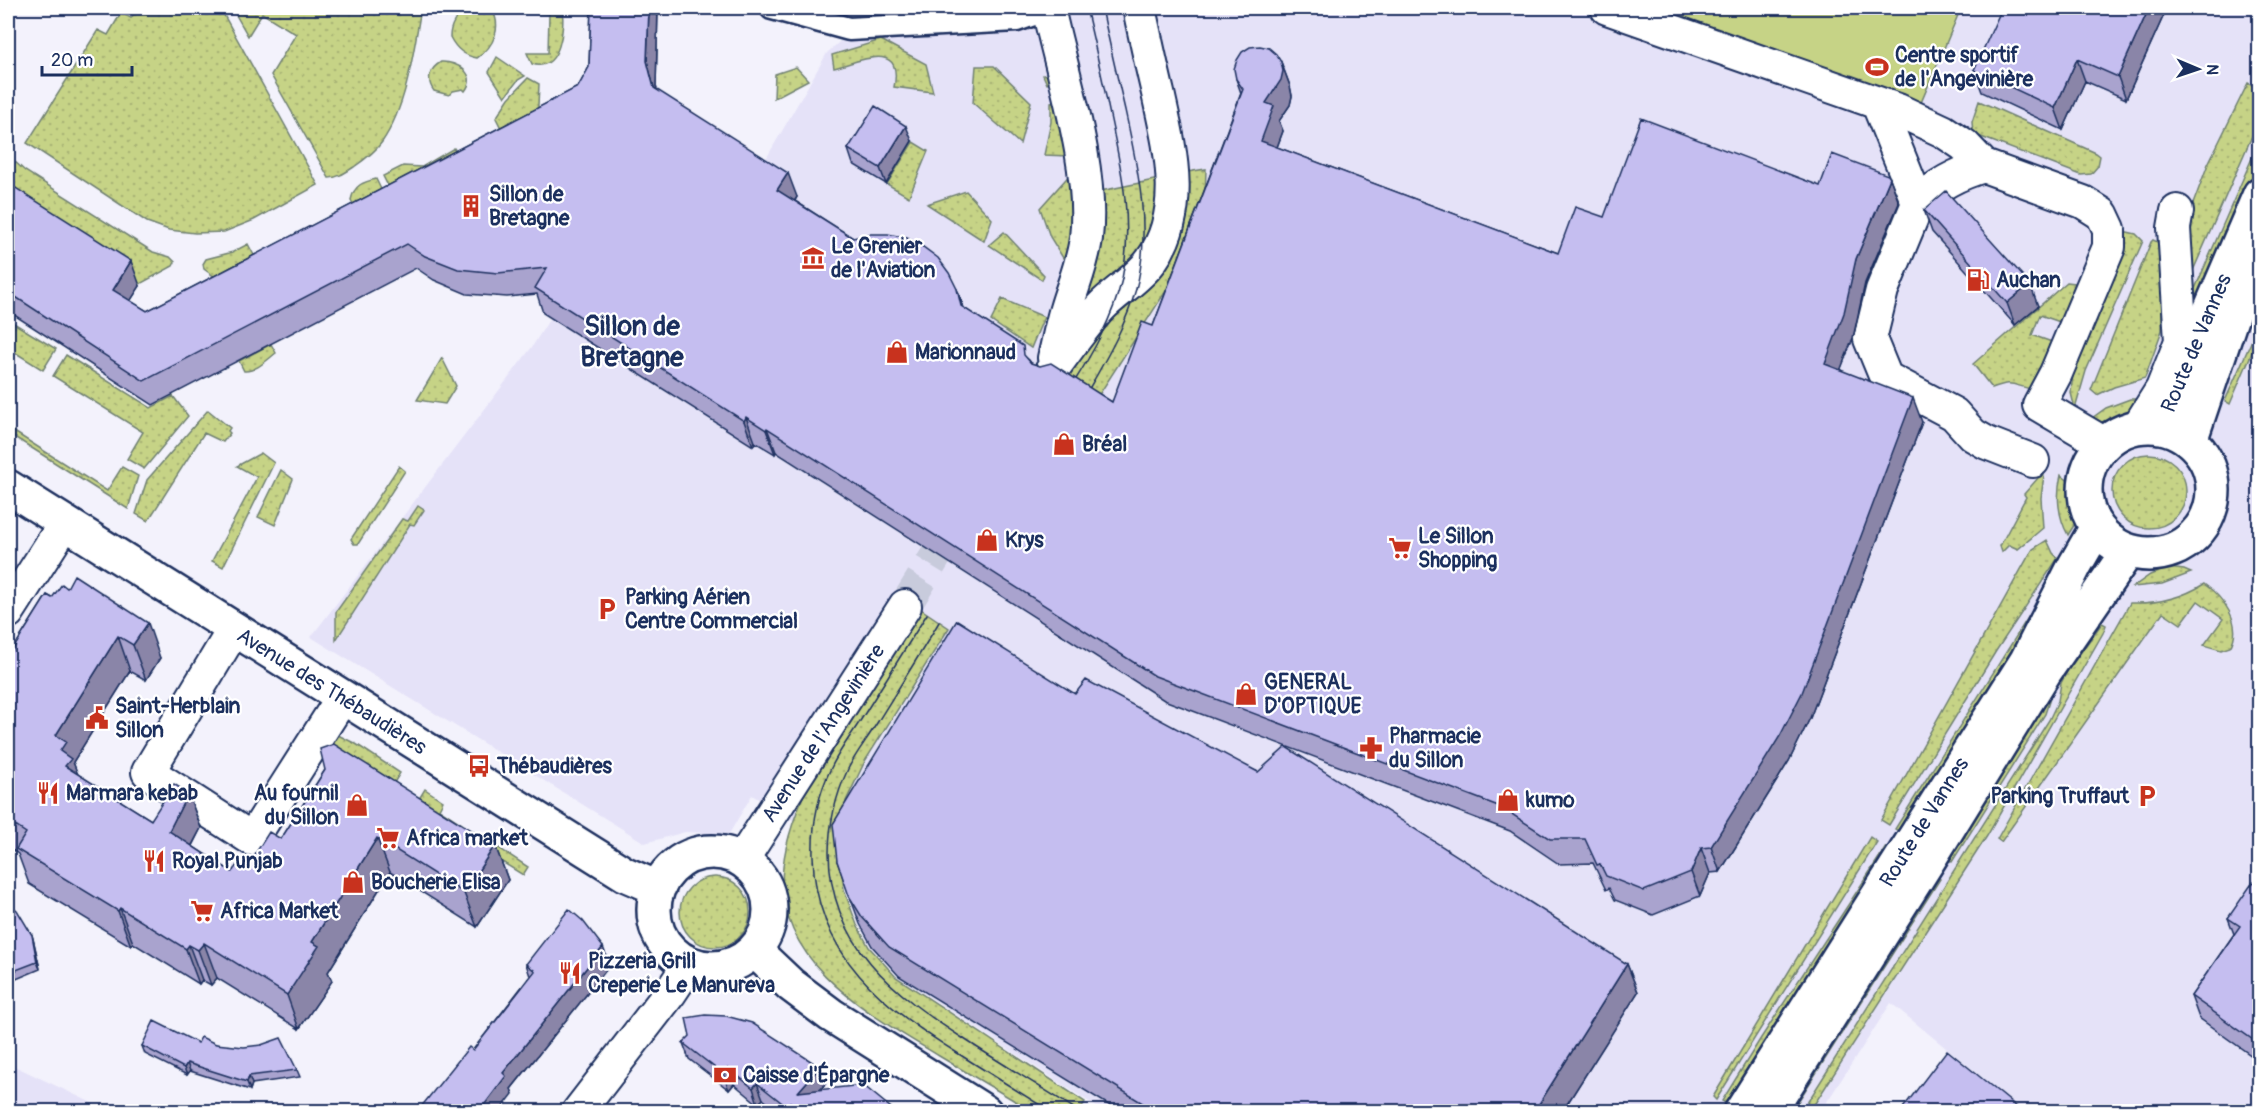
<svg xmlns="http://www.w3.org/2000/svg" width="2267" height="1119" viewBox="0 0 2267 1119" font-family="Pangolin,sans-serif">
<style>
.built{fill:#e5e2f8}
.green{fill:url(#green-dots);stroke:#708172;stroke-width:1.5}
.pitch{fill:#c6d386;stroke:#708172;stroke-width:1.5}
.lines{fill:none;stroke-linecap:round;stroke-linejoin:round}
.minor-tunnel{stroke:#c8cbdc;stroke-width:32;stroke-dasharray:32 16;stroke-linecap:butt}
.pedestrian-casing{stroke:#1b2f5e;stroke-width:27}
.minor-casing{stroke:#1b2f5e;stroke-width:36}
.tertiary-casing{stroke:#1b2f5e;stroke-width:38}
.secondary-casing{stroke:#1b2f5e;stroke-width:38}
.pedestrian{stroke:#fff;stroke-width:22}
.minor{stroke:#fff;stroke-width:32}
.tertiary{stroke:#fff;stroke-width:33}
.secondary{stroke:#fff;stroke-width:33}
.tram{stroke:#1b2f5e;stroke-width:1.5}
.wall{fill:#a9a3ce;stroke:#1b2f5e;stroke-width:1.5}
.shaded-wall{fill:#8a85a8;stroke:#1b2f5e;stroke-width:1.5}
.building{fill:#c5bef0;stroke:#1b2f5e;stroke-width:1.5}
.labels{text-anchor:middle;stroke-width:4.5;stroke-linejoin:round;paint-order:stroke}
.poi-label{font-size:21px;font-weight:bold;fill:#1b2f5e;stroke:#fff;text-anchor:start}
.street-label{font-size:21px;fill:#1b2f5e;stroke:#fff}
.district-label{font-size:27px;font-weight:bold;fill:#1b2f5e;stroke:#fff}
</style>
<defs>
<pattern id="green-dots" width="8" height="8" patternUnits="userSpaceOnUse" patternTransform="scale(1.5)"><rect width="8" height="8" fill="#c6d386"/><path d="M2 2h.1M6 6h.1" fill="none" stroke="#aab576" stroke-width="1.8" stroke-linecap="round"/></pattern>
</defs>
<rect width="100%" height="100%" fill="#f3f2fc"/>
<filter id="ink" filterUnits="userSpaceOnUse"><feTurbulence type="fractalNoise" baseFrequency=".0167" numOctaves="2"/><feDisplacementMap in="SourceGraphic" scale="12" xChannelSelector="R" yChannelSelector="G"/><feConvolveMatrix kernelMatrix="1 2 1 2 8 2 1 2 1" color-interpolation-filters="sRGB"/></filter>
<g filter="url(#ink)">
<path class="built" d="M877,8H1657L1920,105L1962,8H2259V1111H2023L1891,1003L1821,1111H1103L898,977L871,947L859,925L846,889L842,851L752,795L729,834L685,832L645,843L311,637L532,347L640,174L759,171L827,53Z
M8,1063L109,1111H8Z"/>
<path class="green" d="M138,8H220L318,185L254,220L224,232L195,233L169,230L147,222L27,143L98,30L108,35L121,13L131,18Z
M232,8H421C414,50 407,106 382,142C375,152 364,160 354,167C346,172 338,178 329,178L271,75L296,34L262,13L248,36Z
M467,8H491C503,26 494,47 477,58C464,56 456,49 450,37C450,25 457,15 467,8Z
M531,8H562C565,26 561,73 532,64L527,53H548L549,14L526,13Z
M881,40L926,64L933,92L894,87C904,39 857,62 834,68L832,55Z
M497,57L525,76L518,80L505,97L489,72Z
M441,62C457,61 478,74 465,91L463,89L453,91L449,95L434,91C426,80 429,69 441,62Z
M976,66H994L1031,102L1020,144L973,103Z
M796,67L808,80L774,98L775,74Z
M1057,72L1076,172L1068,266L1050,237L1040,208L1074,170L1069,156L1044,155L1051,122V102L1059,101L1056,82L1047,84L1043,75Z
M528,78L539,84L537,127L511,123L502,130L496,118L509,98Z
M2248,83L2259,88V120L2192,273L2187,220L2208,164Z
M1979,101L2096,153L2100,156L2098,166L2091,174L2081,175L1976,135L1973,133L1972,122Z
M913,142L928,151L909,197L887,184Z
M2259,142V175L2192,329L2191,298Z
M454,148L458,155L397,204L383,176L403,166L422,167Z
M8,159L14,161L25,171L153,252L170,257L175,262L173,266L140,284L8,200Z
M1206,169L1205,198L1173,280L1095,401L1062,379L1107,314L1181,173Z
M1164,178L1163,189L1146,246L1078,322L1096,192Z
M376,179L390,208L354,206L351,200C354,185 363,182 376,179Z
M966,191L992,219L984,241L927,204Z
M2123,231L2136,234L2143,241L2086,371L2075,409L2071,393L2073,373Z
M1004,232L1044,275L1042,280L989,245Z
M2153,240L2164,245L2162,280V330L2145,378L2114,387L2097,395L2091,390L2151,242Z
M248,244L264,274L215,277L204,269L203,264L206,259L233,252Z
M2067,282L2075,283L2077,286L2073,300L2060,322L2040,315L2032,335L2052,342L2031,389C2012,385 2013,380 1992,388L1973,364Z
M1002,299L1044,317L1031,348L991,321Z
M12,322L56,349L43,370L8,348V330Z
M2259,324V336L2230,404L2225,401Z
M271,344L276,353C267,360 255,372 244,371L239,361Z
M66,355L151,408L173,396L188,416L144,469L127,459L143,432L53,376Z
M442,358L456,386L445,404L417,400Z
M2130,399H2138C2129,414 2116,420 2098,423L2092,418L2106,408Z
M208,410L230,428L228,431L230,433L223,442L204,433L148,521L136,514L147,480Z
M8,428L107,491L122,467L138,476L128,509L8,433Z
M261,453L274,463L223,567L212,561L257,477L237,466Z
M2112 491a37 37 0 1 1 74 0a37 37 0 1 1-74 0Z
M399,466L405,471L358,544H354L351,539Z
M281,470L293,479L275,525L258,517Z
M2044,475L2041,498L2043,528L2018,549L2009,545L2002,552L2000,546L2026,497L2024,494L2038,478Z
M2061,475L2071,483C2072,490 2076,520 2076,522C2074,526 2070,531 2068,535C2058,517 2056,495 2061,475Z
M418,506L424,510L414,525L410,524L336,640V612L402,519L408,521Z
M2047,540L2053,553L2058,558L1996,651L1889,825L1881,820L2028,557L2033,549Z
M2168,568L2184,570L2191,573L2162,584L2133,587L2150,575Z
M2204,584C2223,597 2244,624 2230,647L2221,650L2204,645L2223,619L2198,601L2181,624L2163,612L2001,842L1997,839L2130,603C2157,604 2182,598 2204,584Z
M2042,595L2047,601L1904,834L1895,829Z
M918,607L949,628L865,761L846,801L839,844L844,890L857,925L869,947L896,977L1085,1102L1079,1111C1065,1111 1048,1114 1033,1111C1026,1110 1017,1102 1010,1098C986,1084 963,1070 939,1056C870,1014 773,963 783,867C786,838 797,811 808,784Z
M2102,623L2106,625L2103,633L1987,836L1810,1111H1802L2049,720L2058,701L2061,683L2068,670Z
M2053,689L2045,714L1952,862L1940,854Z
M336,734L356,744L400,773L389,791L326,748Z
M425,789L443,801L439,809L528,867L523,875L414,807Z
M1870,837L1877,842L1716,1100L1713,1097Z
M1886,847L1895,852L1735,1109L1722,1101L1761,1038Z
M1930,873L1940,879L1792,1111L1776,1112Z
M680 912a35 35 0 1 1 70 0a35 35 0 1 1-70 0Z"/>
<path class="pitch" d="M1657,8H1961L1920,105Z"/>
<g class="lines">
<path class="minor-tunnel" d="M905,606L960,517"/>
<g class="pedestrian-casing">
<path id="pedestrian" d="M772,8L849,29L1017,20L1048,9"/>
</g>
<g class="minor-casing">
<path id="minor" d="M1048,8C1063,77 1094,168 1086,238C1083,263 1073,285 1066,309C1061,325 1058,342 1054,358
M1607,8L1898,110L1943,131L1964,145L1984,166L2083,202L2102,214L2109,229V247L2056,373L2039,405L2105,444
M1878,104L1918,203L1882,290L1870,339L1886,378L1954,414L1973,435L1987,443L2033,461
M1918,203C1937,184 1959,173 1984,166
M1050,373C1066,351 1082,328 1100,308C1116,291 1137,280 1151,261C1187,211 1170,148 1158,93C1151,64 1145,36 1139,8
M2138,427L2162,389L2181,341L2174,228L2177,211
M8,612L65,523
M234,629L148,772L252,839L342,698
M742,860L905,606
M578,1112L670,993L690,963"/>
</g>
<g class="tertiary-casing">
<path id="tertiary" d="M8,487L625,874L646,883L660,885
M654 910a58 58 0 1 1 116 0a58 58 0 1 1-116 0Z
M754,950L791,985L831,1015L985,1112"/>
</g>
<g class="secondary-casing">
<path id="secondary" d="M2085 490a64 64 0 1 1 128 0a64 64 0 1 1-128 0Z
M2160,427L2260,194
M2190,441L2238,298L2251,270
M1741,1112L2027,660L2075,565L2097,527
M1769,1112L1928,861L2044,673L2128,551"/>
</g>
<use href="#pedestrian" class="pedestrian"/>
<use href="#minor" class="minor"/>
<use href="#tertiary" class="tertiary"/>
<use href="#secondary" class="secondary"/>
<path class="tram" d="M1071,387C1092,354 1113,318 1122,279C1134,222 1121,167 1109,111C1102,76 1094,42 1086,8
M1085,396C1104,362 1125,328 1136,289C1152,230 1138,169 1125,110C1117,76 1109,42 1102,8
M927,614C905,649 884,683 862,718C852,734 839,751 831,768C818,795 812,827 813,856C815,956 885,1008 962,1056C992,1075 1021,1093 1051,1112
M939,622C919,656 898,689 877,723C868,738 856,753 848,769C836,795 829,825 829,853C830,944 894,994 964,1039C1002,1064 1041,1087 1080,1112"/>
</g>
<path class="wall" d="M591,8H658L656,86L657,90L797,197L795,201L853,238L957,289L964,308L1029,360L1031,363L1112,402L1153,326L1241,93L1236,79L1281,62L1290,86L1292,96L1290,105L1279,121L1283,131L1277,147L1558,253L1604,217L1820,186L1899,203L1865,283L1853,338L1840,370L1922,422L1810,718L1789,761L1720,872L1710,873L1700,896L1653,915L1615,900L1609,888L1606,890L1593,863L1559,864L1510,831L1164,700L776,452L775,454L755,442L753,446L543,313L537,294L507,297L467,294L434,280L416,268L153,405L8,311V183L140,286L130,301L147,311L578,87L589,67Z
M2167,8L2126,99L2085,81L2063,130L1982,92L1974,70Z
M912,141L886,184L853,164L848,149Z
M1924,210L2038,306L2015,325L1932,232Z
M47,595L160,658L146,680L130,671L73,762L77,774L151,820L188,793L201,828L192,846L232,872L245,870L281,839L325,770L495,845L508,880L477,927L390,872L328,972L332,981L299,1029L217,978L211,985L202,980L199,984L133,943L131,946L29,884L18,854L8,847V657Z
M1075,694L1258,772L1627,964L1638,992L1562,1112H1120L899,976L872,946L860,924L837,861Z
M2259,886V1061L2199,1018L2191,996L2234,934L2228,918Z
M32,935L34,943L40,969L14,980L11,972Z
M526,964L610,965L511,1089L513,1094L473,1050L530,976Z
M198,1043L216,1044L297,1070L300,1077L252,1084L250,1090L190,1071L187,1075L145,1054L142,1046Z
M683,1043L820,1067L826,1083L820,1090L896,1112H778L763,1099L758,1104L734,1084L729,1090L689,1059Z"/>
<path class="shaded-wall" d="M649,8H658L656,86L663,113L654,88L647,61Z
M2149,8H2167L2126,99L2118,77Z
M2077,59L2085,81L2063,130L2055,108Z
M1281,62L1290,86L1292,96L1290,105L1279,121L1283,131L1270,166L1261,141L1266,103Z
M906,126L912,141L886,184L880,168Z
M788,173L797,197L786,214L777,190Z
M1890,178L1899,203L1865,283L1853,338L1833,389L1825,364L1856,259Z
M131,261L140,286L122,314L113,290Z
M2030,284L2038,306L2015,325L2007,303Z
M957,289L966,314L961,306Z
M1913,398L1922,422L1810,718L1789,761L1720,872L1711,847Z
M746,417L755,442L753,446L744,421Z
M767,428L776,452L775,454L766,430Z
M148,623L160,658L146,680L133,645Z
M118,636L130,671L73,762L79,777L78,801L60,751L56,735Z
M188,793L201,828L181,866L169,831Z
M377,838L390,872L328,972L332,981L299,1029L287,995L312,942Z
M495,845L508,880L477,927L464,893Z
M1701,848L1710,873L1700,896L1691,872Z
M120,908L133,943L131,946L118,911Z
M32,935L34,943L40,969L37,962Z
M204,943L217,978L211,985L198,950Z
M189,945L202,980L199,984L186,949Z
M603,947L610,965L511,1089L513,1094L499,1112H479L503,1073Z
M1627,964L1638,992L1562,1112H1534Z
M187,1063L190,1071L187,1075L184,1068Z
M820,1067L826,1083L804,1109L798,1092Z
M728,1068L734,1084L729,1090L723,1074Z
M249,1076L252,1084L250,1090L247,1082Z
M757,1083L763,1099L758,1104L753,1088Z
M790,1102L793,1112H788L786,1106Z"/>
<path class="building" d="M591,8H649L647,61L654,88L788,173L777,190L853,238L870,234H888L907,238L923,247L938,258L949,273L957,289L961,306L1023,346L1024,355L1031,363L1040,366L1051,363L1112,402L1142,322L1153,326L1243,89L1236,79L1234,69L1237,60L1242,52L1250,47L1260,46L1269,48L1276,54L1281,62L1283,71L1281,80L1266,103L1274,106L1261,141L1558,253L1575,207L1604,217L1641,118L1820,186L1832,154L1888,175L1890,178L1856,259L1844,313L1825,364L1913,398L1802,693L1780,736L1711,847L1701,848L1691,872L1644,891L1606,876L1600,864L1597,865L1585,839H1550L1501,807L1155,676L767,428L766,430L746,417L744,421L535,288L547,268L498,273L458,269L425,256L407,244L144,381L8,292V183L131,261L113,290L147,311L578,87L589,67Z
M2002,8H2149L2118,77L2077,59L2055,108L1974,70Z
M875,106L906,126L880,168L848,149Z
M1946,191L2030,284L2007,303L1924,210Z
M74,575L148,623L133,645L118,636L56,735L66,742L60,751L71,759L65,766L151,820L174,784L188,793L169,831L232,872L237,865L245,870L269,832L281,839L325,770L320,749L334,744L495,845L464,893L377,838L312,942L319,946L287,995L204,943L198,950L189,945L186,949L120,908L118,911L16,849L26,833L8,821V657L47,595L52,598L62,584L67,588Z
M957,620L1075,694L1086,680L1258,772L1286,747L1627,964L1534,1112H1157L889,947L862,917L849,896L837,861L833,824Z
M2253,882L2259,886V1044L2191,996L2240,926L2228,918Z
M8,903L17,910L32,935L37,962L11,972L8,954Z
M569,909L583,921L603,947L503,1073L506,1076L479,1112H417L469,1047L473,1050L535,971L526,964Z
M705,1015L726,1016L752,1023L820,1067L798,1092L863,1085L896,1112H802L790,1102L786,1106L757,1083L753,1088L728,1068L723,1074L683,1043L690,1036L686,1018Z
M154,1021L198,1043L201,1037L216,1044L244,1047L261,1045L281,1038L297,1070L249,1076L247,1082L187,1063L184,1068L142,1046Z
M1947,1050L2023,1112H1900Z"/>
</g>
<defs>
<g id="stadium-bare" transform="scale(1.8)"><path d="M0-5a6.5 5 0 1 0 0 10a6.5 5 0 1 0 0-10ZM-3.5-1.8h7v3.6h-7Z" fill="#c8321e" stroke="#fff" stroke-width="2.5" paint-order="stroke"/></g>
<g id="building-bare" transform="scale(1.8)"><path d="M-4-6H4V6H1V3H-1V6H-4ZM-2.5-4.3h1.7v1.8h-1.7ZM.8-4.3h1.7v1.8H.8ZM-2.5-1h1.7V.8h-1.7ZM.8-1h1.7V.8H.8Z" fill="#c8321e" stroke="#fff" stroke-width="2.5" paint-order="stroke"/></g>
<g id="museum-bare" transform="scale(1.8)"><path d="M0-6L6-3V-2H-6V-3ZM-5-1h2V3h-2ZM-1-1h2V3h-2ZM3-1h2V3H3ZM-6 4H6V6H-6Z" fill="#c8321e" stroke="#fff" stroke-width="2.5" paint-order="stroke"/></g>
<g id="fuel-bare" transform="scale(1.8)"><path d="M-5.5-6h7V0h2V4h1.3V-2.5L3-4.5l.8-.8L6-3V5H2.5V1h-1V6h-7ZM-4.2-4.7v3.2H.2V-4.7Z" fill="#c8321e" stroke="#fff" stroke-width="2.5" paint-order="stroke"/></g>
<g id="shop-bare" transform="scale(1.8)"><path d="M-5-2.5h2.3a2.7 3.5 0 0 1 5.4 0H5L5.5 6h-11ZM-1.5-2.5h3a1.5 2.3 0 0 0-3 0Z" fill="#c8321e" stroke="#fff" stroke-width="2.5" paint-order="stroke"/></g>
<g id="supermarket-bare" transform="scale(1.8)"><path d="M-6-5.5h2.5l.6 2H6L4.5 2H-2.5L-4.4-4H-6ZM-1.5 3.2a1.3 1.3 0 1 0 .1 0ZM3 3.2a1.3 1.3 0 1 0 .1 0Z" fill="#c8321e" stroke="#fff" stroke-width="2.5" paint-order="stroke"/></g>
<g id="parking-bare" transform="scale(1.8)"><path d="M-3.5-5.5H1a3.5 3.5 0 0 1 0 7H-1V5.5H-3.5ZM-1-3.4V-.6H.8a1.4 1.4 0 0 0 0-2.8Z" fill="#c8321e" stroke="#fff" stroke-width="2.5" paint-order="stroke"/></g>
<g id="civic-bare" transform="scale(1.8)"><path d="M-.6-6.5H3V-4.5H.6V-3L4-1V1h2V6H-6V1h2V-1L-.6-3ZM-1.2 2.5V6h2.4V2.5Z" fill="#c8321e" stroke="#fff" stroke-width="2.5" paint-order="stroke"/></g>
<g id="pharmacy-bare" transform="scale(1.8)"><path d="M-2-6h4v4h4v4h-4v4h-4v-4h-4v-4h4Z" fill="#c8321e" stroke="#fff" stroke-width="2.5" paint-order="stroke"/></g>
<g id="bus-bare" transform="scale(1.8)"><path d="M-5-6H5V4H4V6H2V4H-2V6H-4V4H-5ZM-3.5-4V0h7V-4ZM-3.5 1.2v1.5H-2V1.2ZM2 1.2v1.5H3.5V1.2Z" fill="#c8321e" stroke="#fff" stroke-width="2.5" paint-order="stroke"/></g>
<g id="restaurant-bare" transform="scale(1.8)"><path d="M-5-6h1v4h1v-4h1v4h1v-4h1v5L-1.5 .5V6h-2V.5L-5-1ZM5-6V6H3V1.5H1.5Q1.5-4 5-6Z" fill="#c8321e" stroke="#fff" stroke-width="2.5" paint-order="stroke"/></g>
<g id="bank-bare" transform="scale(1.8)"><path d="M-6-4H6V4H-6ZM0-2.3a2.3 2.3 0 1 0 0 4.6a2.3 2.3 0 1 0 0-4.6Z" fill="#c8321e" stroke="#fff" stroke-width="2.5" paint-order="stroke"/></g>
</defs>
<g fill-rule="evenodd">
<use href="#stadium-bare" x="1877" y="67"/>
<use href="#building-bare" x="471" y="206"/>
<use href="#museum-bare" x="813" y="258"/>
<use href="#fuel-bare" x="1978" y="280"/>
<use href="#shop-bare" x="897" y="352"/>
<use href="#shop-bare" x="1064" y="444"/>
<use href="#shop-bare" x="987" y="540"/>
<use href="#supermarket-bare" x="1400" y="548"/>
<use href="#parking-bare" x="607" y="609"/>
<use href="#shop-bare" x="1246" y="694"/>
<use href="#civic-bare" x="97" y="718"/>
<use href="#pharmacy-bare" x="1371" y="748"/>
<use href="#bus-bare" x="479" y="766"/>
<use href="#restaurant-bare" x="48" y="793"/>
<use href="#parking-bare" x="2147" y="796"/>
<use href="#shop-bare" x="1508" y="800"/>
<use href="#shop-bare" x="357" y="805"/>
<use href="#supermarket-bare" x="388" y="838"/>
<use href="#restaurant-bare" x="154" y="861"/>
<use href="#shop-bare" x="353" y="882"/>
<use href="#supermarket-bare" x="202" y="911"/>
<use href="#restaurant-bare" x="570" y="973"/>
<use href="#bank-bare" x="725" y="1075"/>
</g>
<g class="labels">
<g class="poi-label">
<text x="1895" y="62">Centre sportif<tspan x="1895" dy="24">de l'Angevinière</tspan></text>
<text x="489" y="201">Sillon de<tspan x="489" dy="24">Bretagne</tspan></text>
<text x="831" y="253">Le Grenier<tspan x="831" dy="24">de l'Aviation</tspan></text>
<text x="1996" y="287">Auchan</text>
<text x="915" y="359">Marionnaud</text>
<text x="1082" y="451">Bréal</text>
<text x="1418" y="543">Le Sillon<tspan x="1418" dy="24">Shopping</tspan></text>
<text x="1005" y="547">Krys</text>
<text x="625" y="604">Parking Aérien<tspan x="625" dy="24">Centre Commercial</tspan></text>
<text x="1264" y="689">GENERAL<tspan x="1264" dy="24">D'OPTIQUE</tspan></text>
<text x="115" y="713">Saint-Herblain<tspan x="115" dy="24">Sillon</tspan></text>
<text x="1389" y="743">Pharmacie<tspan x="1389" dy="24">du Sillon</tspan></text>
<text x="497" y="773">Thébaudières</text>
<text x="66" y="800">Marmara kebab</text>
<text x="339" y="800" text-anchor="end">Au fournil<tspan x="339" dy="24">du Sillon</tspan></text>
<text x="2129" y="803" text-anchor="end">Parking Truffaut</text>
<text x="1526" y="807">kumo</text>
<text x="406" y="845">Africa market</text>
<text x="172" y="868">Royal Punjab</text>
<text x="371" y="889">Boucherie Elisa</text>
<text x="220" y="918">Africa Market</text>
<text x="588" y="968">Pizzeria Grill<tspan x="588" dy="24">Creperie Le Manureva</tspan></text>
<text x="743" y="1082">Caisse d'Épargne</text>
</g>
<g class="street-label">
<text transform="translate(2196 343) rotate(-67)" y="7">Route de Vannes</text>
<text transform="translate(332 691) rotate(32)" y="7">Avenue des Thébaudières</text>
<text transform="translate(823 733) rotate(-57)" y="7">Avenue de l'Angevinière</text>
<text transform="translate(1924 822) rotate(-58)" y="7">Route de Vannes</text>
</g>
<g class="district-label">
<text x="632" y="335">Sillon de<tspan x="632" dy="31">Bretagne</tspan></text>
</g>
</g>
<rect width="2267" height="1119" fill="none" stroke="#fff" stroke-width="30"/>
<rect x="15" y="15" width="2237" height="1089" fill="none" stroke="#1b2f5e" stroke-width="2" filter="url(#ink)"/>
<g transform="translate(2198 69) rotate(92)" stroke="#ffffff" stroke-width="4.5" paint-order="stroke">
<path d="M0-4.5L10 22L0 15L-10 22Z" fill="#1b2f5e"/>
<text y="-9" font-size="16" font-weight="bold" text-anchor="middle" fill="#1b2f5e">N</text>
</g>
<path d="M42 66v9h90v-9" fill="none" stroke="#1b2f5e" stroke-width="3"/>
<text x="51" y="66" font-size="18" fill="#1b2f5e" stroke="#ffffff" stroke-width="4.5" paint-order="stroke">20 m</text>
</svg>
